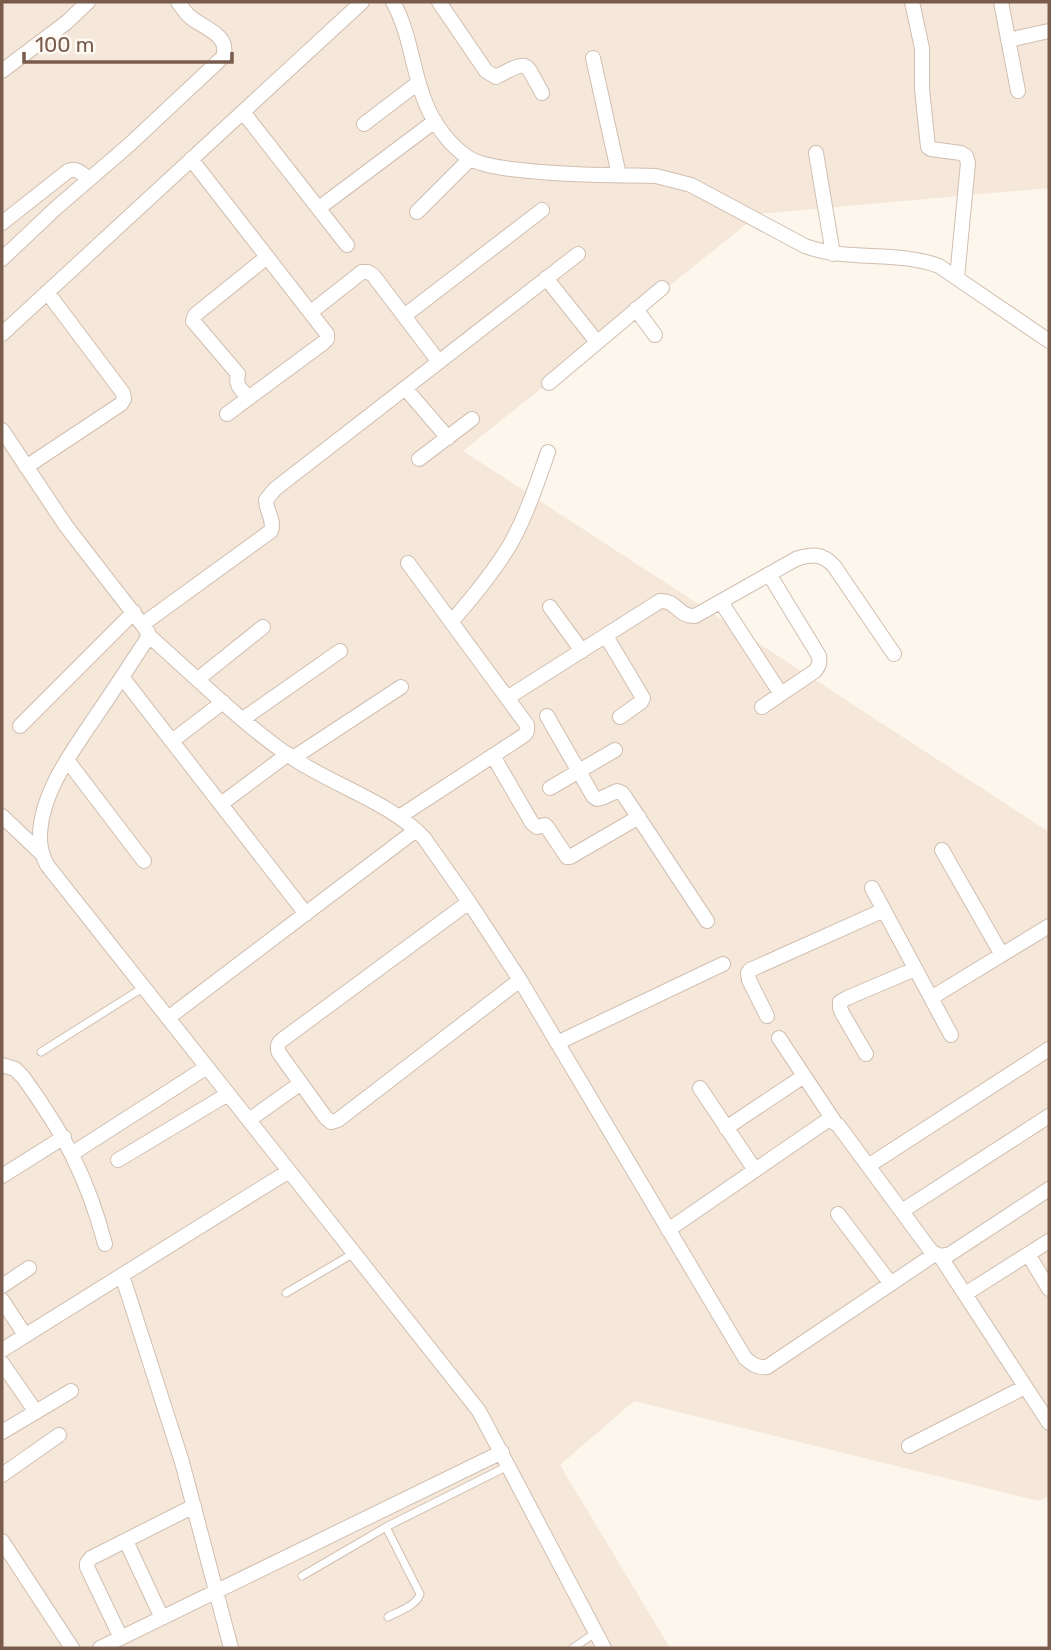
<svg xmlns="http://www.w3.org/2000/svg" width="1051" height="1650" viewBox="0 0 1051 1650" font-family="Rubik,sans-serif">
<style>
.residential{fill:#f5e8da}
.lines{fill:none;stroke-linecap:round;stroke-linejoin:round}
.lane-casing{stroke:#d1beb0;stroke-width:9}
.street-casing{stroke:#d1beb0;stroke-width:16}
.lane{stroke:#fff;stroke-width:7}
.street{stroke:#fff;stroke-width:14}
</style>
<rect width="100%" height="100%" fill="#fdf6ec"/>
<path class="residential" d="M2,2H1049V188L759,214L463,451L1049,832V1496L1038,1501L634,1401L560,1465L670,1648H2Z"/>
<g class="lines">
<g class="lane-casing">
<path id="lane" d="M41,1052L144,987
M286,1293L354,1253
M386,1527L420,1594C416,1606 399,1611 388,1617
M302,1576L386,1527L508,1466
M573,1648L595,1633"/>
</g>
<g class="street-casing">
<path id="street" d="M393,2C411,34 412,71 426,104C434,124 451,147 469,158C481,165 497,167 511,169C559,175 608,175 656,176L691,185L805,246C848,262 896,250 939,266L1049,341
M439,2L486,71L496,77C530,59 524,61 542,93
M912,2L922,48V89L928,147L931,149L961,153L966,156L968,163L957,278
M1001,2L1018,91
M1008,40L1049,31
M593,58L619,175
M2,71L67,22L88,2
M243,112L347,245
M364,124L418,83
M816,153L833,254
M191,159L327,334V339L323,343L227,414
M319,208L435,121
M417,212L470,159
M2,223L68,171C77,167 82,174 89,179
M2,259L56,208L129,145L223,57C231,34 202,28 189,16C185,12 181,6 178,2
M546,278L597,342
M636,309L655,335
M311,312L362,272H368L373,275L439,362
M404,316L542,210
M2,334L362,2
M549,383L662,288
M405,388L448,438
M249,398C241,389 235,386 238,374L193,321L195,315L267,257
M2,430L66,526L148,632L147,639C130,665 113,691 96,716C73,750 39,795 40,839C40,848 43,857 47,865L479,1411L604,1648
M419,459L472,419
M26,467L121,404L124,399L123,393L47,292
M721,602L781,694
M550,607L582,651
M451,622C473,597 494,572 511,543C527,514 537,483 548,452
M143,624L271,531C275,520 266,511 266,500L275,489L578,254
M148,635C195,676 240,722 291,757C332,785 390,802 424,838L469,902L520,980L745,1358C752,1364 757,1368 767,1367L935,1254
M606,636L643,698L641,702L620,717
M122,677L306,914
M198,679L263,627
M507,698L660,601C677,600 678,617 695,616L796,559C812,554 822,553 834,566L894,654
M762,707L815,671C819,666 820,663 819,656L769,574
M547,716L593,796L597,799L602,798L617,791L622,793L625,797L707,921
M243,719L340,651
M20,726L134,612
M172,741L223,702
M493,756L532,823L537,827L545,825L547,827L567,857H570L639,817
M293,758L401,687
M67,760L144,861
M550,788L615,750
M221,804L288,754
M2,816L42,854
M399,817L523,736C527,733 528,730 527,725L408,563
M942,850L1002,955
M872,888L951,1035
M469,902L282,1040C277,1044 277,1047 279,1053L326,1118L331,1122L338,1120L520,980
M931,998L1049,926
M767,1016L749,980L748,973L750,970L884,910
M168,1018L416,830
M779,1038L834,1121
M557,1043L723,964
M866,1054L842,1013L840,1008V1002L847,998L915,969
M2,1065L15,1069L23,1077C64,1134 87,1176 105,1244
M700,1088L755,1170
M249,1120L301,1083
M726,1128L804,1076
M73,1153L207,1067
M118,1160L228,1094
M868,1166L1049,1049
M2,1176L64,1137
M902,1211L1049,1116
M838,1214L891,1284
M668,1230L825,1122L830,1120L838,1125L931,1251L940,1256L950,1254L1049,1189
M1028,1254L1049,1289
M940,1256L1049,1423
M122,1275L182,1462L231,1648
M2,1286L29,1268
M965,1294L1049,1241
M2,1300L25,1335
M2,1350L289,1171
M2,1363L36,1412
M2,1432L71,1391
M909,1446L1025,1387
M2,1475L59,1435
M2,1541L72,1648
M126,1541L162,1618
M121,1638L87,1567V1563L91,1558L194,1506
M100,1648L502,1452"/>
</g>
<use href="#lane" class="lane"/>
<use href="#street" class="street"/>
</g>
<rect width="1051" height="1650" fill="none" stroke="#7a5c4d" stroke-width="7"/>
<path d="M24 52v10h208v-10" fill="none" stroke="#7a5c4d" stroke-width="3.5"/>
<text x="35" y="52" font-size="21" fill="#7a5c4d" stroke="#fffaf3" stroke-width="5" paint-order="stroke">100 m</text>
</svg>
